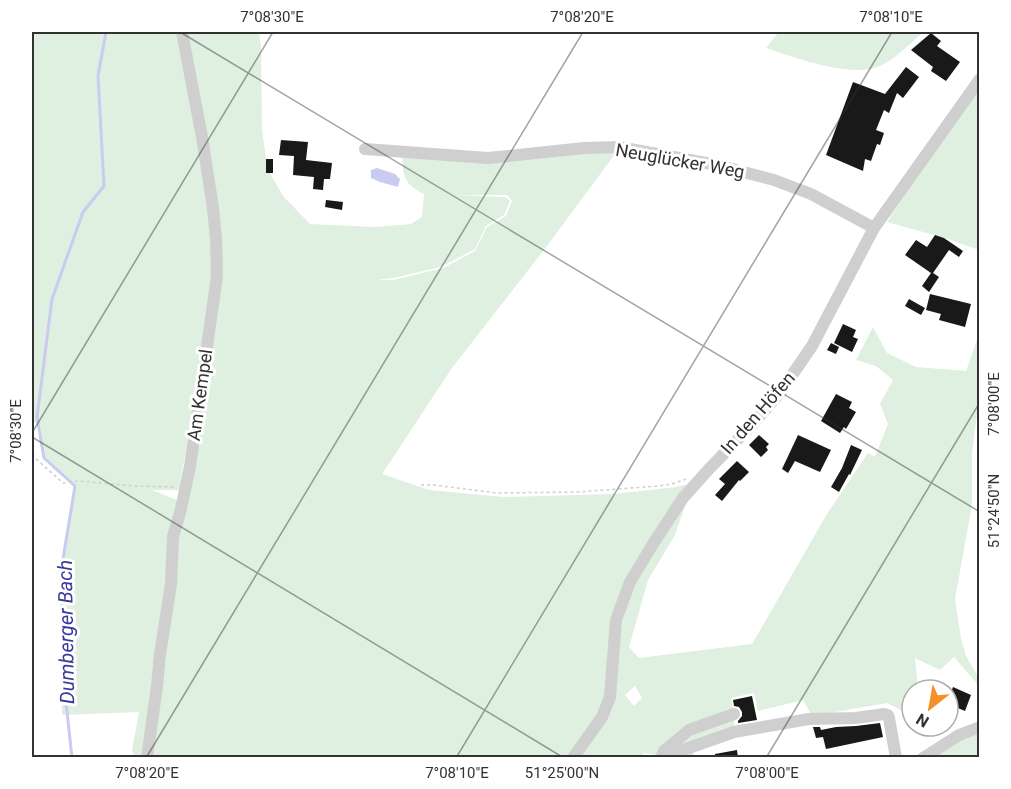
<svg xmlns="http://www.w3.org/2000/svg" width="1011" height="789" viewBox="0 0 1011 789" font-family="Roboto,sans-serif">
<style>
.green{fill:#dfefe0;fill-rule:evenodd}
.water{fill:#cacbf0}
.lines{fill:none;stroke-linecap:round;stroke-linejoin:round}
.stream{stroke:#cacbf0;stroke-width:3}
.building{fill:#191919}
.path{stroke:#cfcfcf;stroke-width:1.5;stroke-dasharray:3 3;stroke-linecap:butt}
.minor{stroke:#cfcfcf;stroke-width:12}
.ticks{fill:none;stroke:#323232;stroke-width:1.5;stroke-opacity:0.45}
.labels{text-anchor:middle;stroke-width:6;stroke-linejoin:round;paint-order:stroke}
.street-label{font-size:18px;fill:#323232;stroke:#fff}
.water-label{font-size:20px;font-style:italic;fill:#373a9c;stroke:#fff}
.neatline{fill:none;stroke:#323232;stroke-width:2}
.ticks-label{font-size:15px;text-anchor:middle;fill:#323232}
</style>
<rect width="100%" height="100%" fill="#fff"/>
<path class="green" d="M32,32H259L261,48L262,129L267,168L283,196L310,224L375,227L411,224L422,217L424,194C403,184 403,175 402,154L488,160L584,151L618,150L547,246L452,368L382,474L429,490L504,497L614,494L676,487L689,484L685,506L675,535L648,580L629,647L639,658L752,644L827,514L868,453L875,457L888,424L880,404L893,380L876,366L856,360L873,327L887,353L916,367L966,371L979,335L980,391L972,453V505L955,599L961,638L966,656L979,678V686L954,657L940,670L915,658L918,690H912V700L903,711L887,703L812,716L803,700L758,711L754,693L731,698L735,729L692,742L694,757H672L644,753L640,758L134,757L132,750L139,712L62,715V689H69L62,562L76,486L45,457L40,425L41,424L32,422ZM195,112L210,176L220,259L218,294L186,504L152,490H179L210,308L215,260L207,177ZM455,195H507L512,201L506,216L487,227L475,251L443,268L393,280H376L393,278L441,267L475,249L486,226L504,215L510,201L505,197ZM635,686L642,698L634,706L625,695Z
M779,32H924C910,43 896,59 880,66C851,79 794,57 766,48Z
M979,86V250L945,238L887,222L926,162Z
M979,731V757L928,758Z"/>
<path class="water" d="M377,168L395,174L400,179L398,187L380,182L371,178V170Z"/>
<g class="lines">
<path class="stream" d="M72,758L63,674L61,571L75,486L44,458L37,417L52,299L83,212L104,186L98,76L106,32"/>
</g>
<path class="building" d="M931,33L941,41L937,46L960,62L946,81L931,71L933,67L911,50Z
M906,67L919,77L903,98L897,93L889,113L884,110L876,130L884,133L880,145L877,144L871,161L865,159L863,171L826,155L853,82L885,94Z
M281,140L308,142L306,160L332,163L330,179H324L323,190L313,189L314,177L293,175L294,156L279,155Z
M266,159H273V173H266Z
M326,200L343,202L342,210L325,207Z
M935,235L944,238L963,251L959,257L949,250L933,273L939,277L929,292L922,286L931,273L905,255L916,240L927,247Z
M930,294L971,304L965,327L939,320L941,314L926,310Z
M909,299L925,308L921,315L905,306Z
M843,324L856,330L853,337L858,339L852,352L834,343Z
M831,343L839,347L836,354L827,350Z
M836,394L852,402L849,408L856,412L846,429L844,427L840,433L821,421Z
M759,435L769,444L766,447L768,450L761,457L749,445Z
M798,435L831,450L820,472L795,461L788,473L782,469Z
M851,445L862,450L850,475L849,474L839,492L831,487L842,468Z
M737,461L749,472L740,481L739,480L722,501L715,495L725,484L719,479Z
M953,687L971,695L965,711L948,704V700Z
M752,696L757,720L738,723V721L742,716V712L739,707L734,706L733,700Z
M880,723L883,737L826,749L823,737L816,738L813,727H820L821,730L836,727L856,726Z
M737,750L738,758H715V754Z"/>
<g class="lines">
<path class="path" d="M32,448L34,457L63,483L78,481L134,486L175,487
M421,485H434L497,493L578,492L658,486L672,484L686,479"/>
<path class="minor" d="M365,149L488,158L584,148L619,147L717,165L774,180L811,194L874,228
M147,758L157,686L160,654L171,584L173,537L181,509L190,466L217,276L216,239L213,208L202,137L182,32
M573,758L602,717L610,697L616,620L630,582L653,544L683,498L709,469L750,427L779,394L812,346L874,228L980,79
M661,758L664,751L689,730L734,714
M669,758L683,750L734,732L809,719L856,718L884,714L888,715L889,718L896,758
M923,758L959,735L980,727"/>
</g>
<path class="ticks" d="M180,32L980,512M32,433L273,32M32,437L564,758M146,758L583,32M456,758L892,32M766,758L980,402"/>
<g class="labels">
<g class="street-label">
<text transform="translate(680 161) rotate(10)" y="6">Neuglücker Weg</text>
<text transform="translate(200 395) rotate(-82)" y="6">Am Kempel</text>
<text transform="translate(758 413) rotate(-49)" y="6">In den Höfen</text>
</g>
<g class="water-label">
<text transform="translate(66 632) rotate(-91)" y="7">Dumberger Bach</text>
</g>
</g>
<rect width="1011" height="789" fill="none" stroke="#ffffff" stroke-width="66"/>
<g transform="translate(930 708) rotate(211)"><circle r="28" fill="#ffffff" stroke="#adadad" stroke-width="1.5"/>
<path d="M0-4.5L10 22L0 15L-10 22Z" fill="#f39029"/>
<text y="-9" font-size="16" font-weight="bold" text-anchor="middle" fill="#323232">N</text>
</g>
<rect x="33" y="33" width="945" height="723" class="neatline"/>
<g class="ticks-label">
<text x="272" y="22">7°08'30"E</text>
<text x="582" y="22">7°08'20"E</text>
<text x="891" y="22">7°08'10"E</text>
<text transform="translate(994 404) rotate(-90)" y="5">7°08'00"E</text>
<text transform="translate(16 431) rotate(-90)" y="5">7°08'30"E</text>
<text transform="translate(994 511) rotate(-90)" y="5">51°24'50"N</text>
<text x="147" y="778">7°08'20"E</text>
<text x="457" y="778">7°08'10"E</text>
<text x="562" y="778">51°25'00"N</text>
<text x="767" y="778">7°08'00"E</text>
</g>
</svg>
